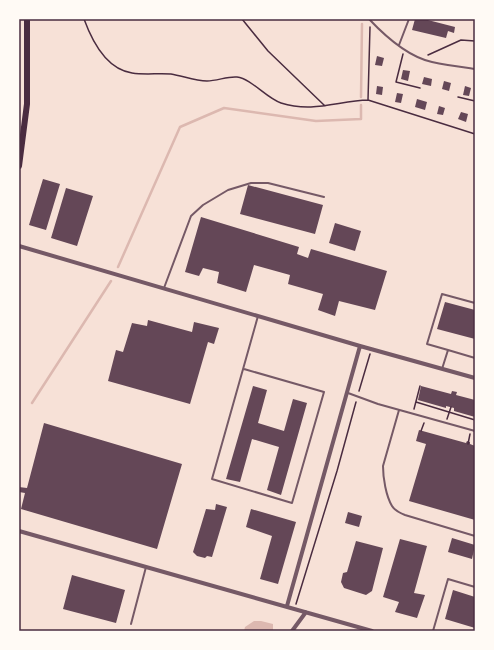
<svg xmlns="http://www.w3.org/2000/svg" width="494" height="650" viewBox="0 0 494 650" font-family="'Space Grotesk',sans-serif">
<style>
.water{fill:#dcb8b0}
.lines{fill:none;stroke-linecap:round;stroke-linejoin:round}
.stream{stroke:#dcb8b0;stroke-width:2.5}
.building{fill:#644757}
.path{stroke:#4a2c40;stroke-width:1.5}
.service{stroke:#755966;stroke-width:2}
.minor{stroke:#755966;stroke-width:4}
.secondary{stroke:#4a2c40;stroke-width:6}
.neatline{fill:none;stroke:#4a2c40;stroke-width:1.5}
</style>
<rect width="100%" height="100%" fill="#f7e1d7"/>
<path class="water" d="M254,621H261L273,624V631H244L245,627Z"/>
<g class="lines">
<path class="stream" d="M361,97L362,24
M118,267L180,127L224,108L316,121L361,119V105
M32,403L111,281"/>
</g>
<path class="building" d="M415,19H424L455,27L454,33L448,31L446,38L412,30Z
M377,56L384,58L382,66L375,65Z
M403,70L410,71L408,81L401,79Z
M424,77L432,79L431,86L422,84Z
M444,81L451,83L449,91L442,89Z
M377,86L383,87L382,95L376,94Z
M465,86L471,88L469,96L463,95Z
M397,93L403,94L401,103L395,102Z
M417,99L427,102L425,110L415,107Z
M439,106L445,108L443,115L437,114Z
M461,112L468,114L466,122L458,119Z
M43,179L60,184L46,230L29,225Z
M248,185L323,205L315,234L240,214Z
M66,188L93,196L77,246L51,238Z
M201,217L299,247L297,254L308,258L311,249L387,271L375,310L339,301L335,316L318,310L323,294L288,284L290,275L254,265L246,292L217,283L219,272L203,268L199,276L185,272Z
M335,223L361,231L355,251L329,243Z
M445,302L475,310V339L437,329Z
M148,320L192,332L194,322L219,328L214,344L208,342L190,404L108,381L116,350L123,352L132,323L147,326Z
M253,386L267,390L258,423L284,431L293,399L307,403L281,495L267,490L279,447L252,439L240,482L226,479Z
M421,386L451,394L452,391L457,392L456,395L475,400V417L454,411V408L446,406V408L418,400Z
M44,423L182,464L157,549L21,509L25,493L19,492V487L27,488Z
M419,430L466,443L467,441L470,442V444L475,446V520L409,501L426,444L416,441Z
M216,504L227,507L212,557L207,556L205,558L197,556L193,552L206,509L215,510Z
M251,509L296,522L278,584L260,579L272,536L246,527Z
M348,512L362,516L359,527L345,523Z
M452,538L475,545L472,559L448,552Z
M400,539L427,546L414,593L425,595L417,618L395,612L399,602L383,597Z
M356,541L383,548L372,591L366,595L344,588L341,582L343,573L347,572Z
M72,575L125,590L116,623L63,609Z
M453,590L475,597V628L445,619Z"/>
<g class="lines">
<path class="path" d="M84,19C92,41 106,69 132,73C145,75 158,73 171,74C183,76 195,81 207,81C217,81 228,76 237,77C252,79 266,98 281,103C313,113 338,101 368,100
M242,19L268,51L325,106
M370,27L368,100L475,134
M403,54L396,82L420,88
M428,55L461,40L475,41
M458,97L475,101
M359,391L370,354
M416,402L475,420
M414,409L420,386
M447,419L451,407
M421,431L424,423
M468,444L470,434
M296,604L337,471L356,402"/>
<path class="service" d="M369,19C385,36 409,57 432,62C446,65 461,67 475,69
M399,45L409,19
M164,288L191,216L203,205L228,190L251,183H268L324,197
M448,350L427,344L442,294L475,303
M244,369L324,392L292,503L212,479L258,316
M442,369L448,350L475,358
M348,393L378,404L475,431
M399,410L383,466C383,478 386,496 392,506C395,511 400,513 405,515L475,536
M131,624L146,567
M433,631L448,579L475,587"/>
<path class="minor" d="M19,246L360,346L475,378
M19,531L372,631
M287,606L360,346
M292,631L306,612"/>
<path class="secondary" d="M19,166L27,104V19"/>
</g>
<rect width="494" height="650" fill="none" stroke="#fffaf5" stroke-width="40"/>
<rect x="20" y="20" width="454" height="610" class="neatline"/>
</svg>
